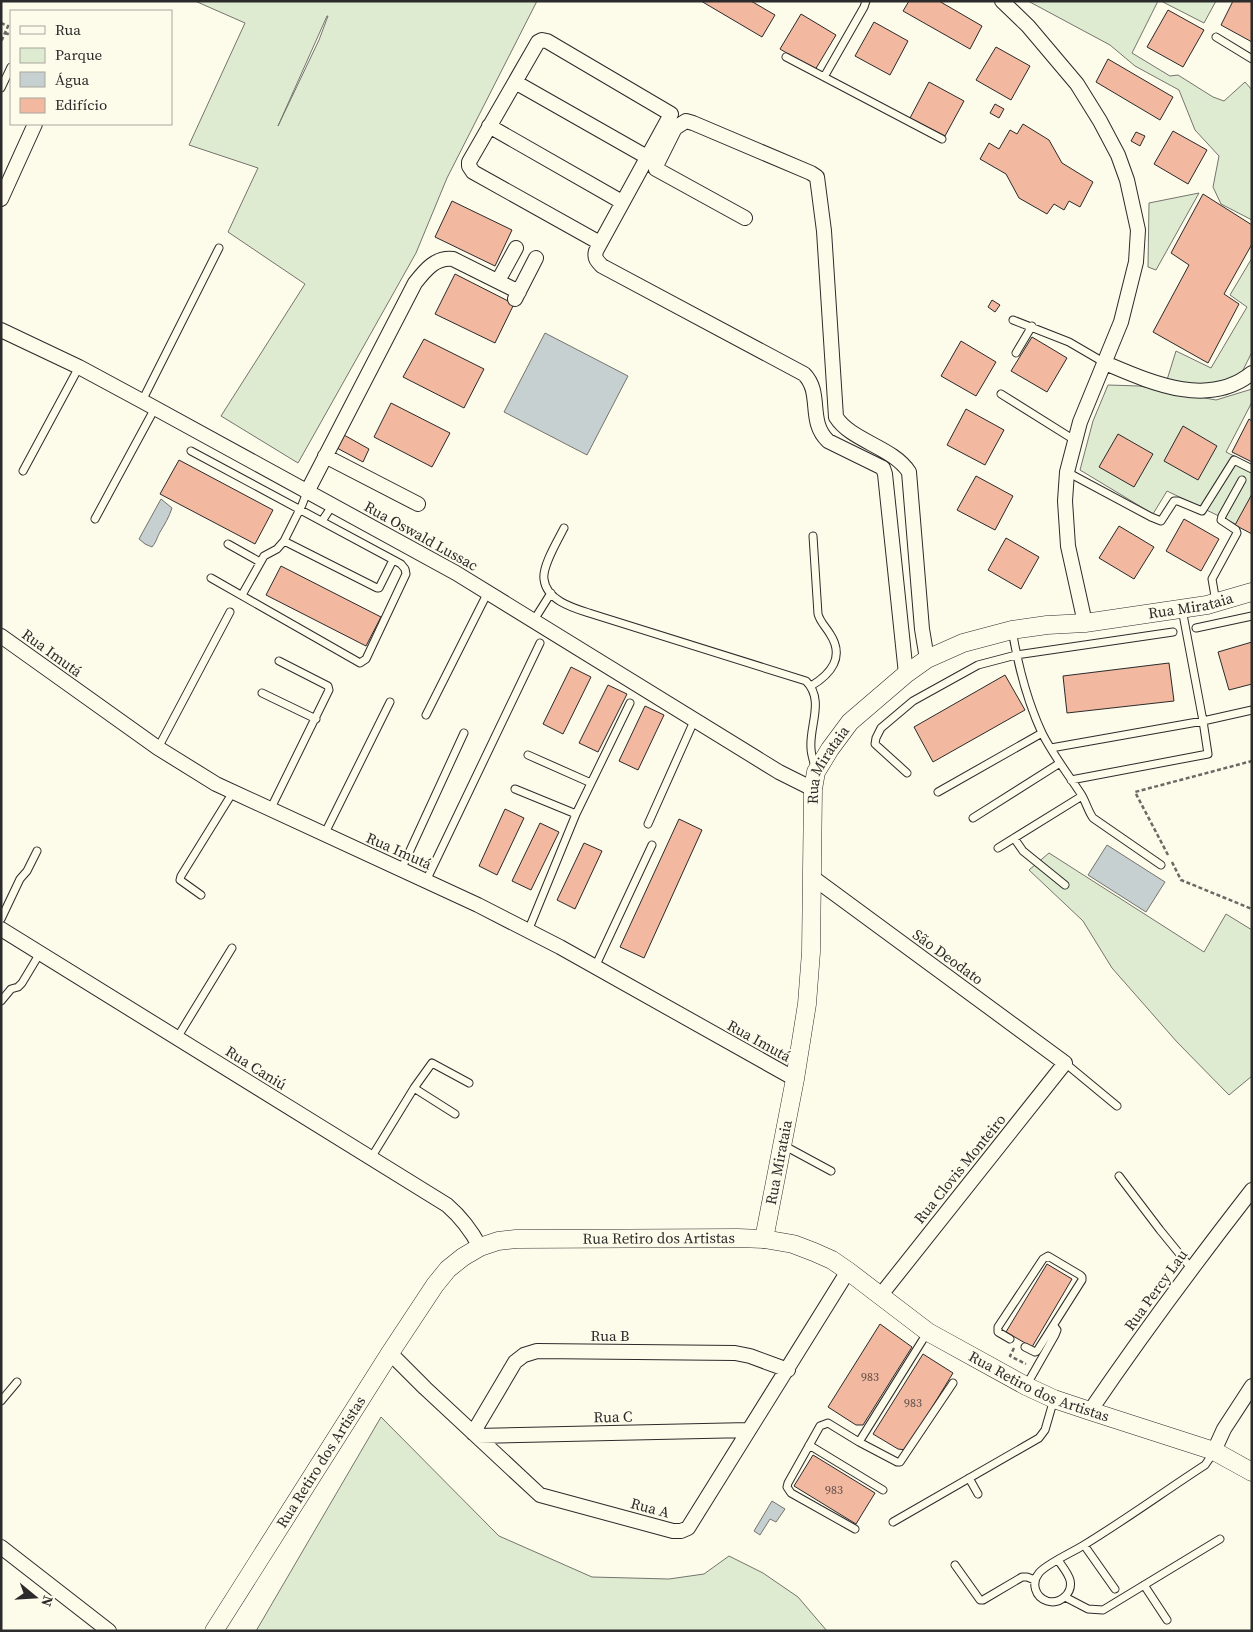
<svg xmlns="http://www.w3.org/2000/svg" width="1253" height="1632" viewBox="0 0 1253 1632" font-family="'Source Serif 4',serif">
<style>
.green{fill:#deebd1;stroke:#74746e;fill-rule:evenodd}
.water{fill:#c7d0d0;stroke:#74746e}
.building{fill:#f2b8a0;stroke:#2b2b2b}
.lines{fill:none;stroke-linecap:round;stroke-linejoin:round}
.service-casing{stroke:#2b2b2b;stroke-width:9}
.minor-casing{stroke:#2b2b2b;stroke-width:16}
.tertiary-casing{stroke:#2b2b2b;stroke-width:19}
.path{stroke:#6a6964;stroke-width:2.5;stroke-dasharray:4 2.5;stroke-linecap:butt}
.service{stroke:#fdfbea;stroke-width:7}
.minor{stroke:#fdfbea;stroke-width:14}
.tertiary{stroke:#fdfbea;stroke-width:18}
.labels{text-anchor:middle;stroke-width:4;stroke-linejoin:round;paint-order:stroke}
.number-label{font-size:12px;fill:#5d4e48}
.street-label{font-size:15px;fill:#2b2b2b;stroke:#fdfbea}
</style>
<rect width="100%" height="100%" fill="#fdfbea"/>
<path class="green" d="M195,1H537L447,178L416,253L298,463L221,416L305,284L228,232L258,168L189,145L245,23ZM328,16L319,40L278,126L327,16Z
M1028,1H1158L1132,53L1170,76L1178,75L1213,97L1224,101L1245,82L1252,90V220L1221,204L1213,187L1219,156L1195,130L1179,90L1135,66L1110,45Z
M1161,1H1216L1204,23Z
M1199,193L1156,270L1148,267L1149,203Z
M1252,258V352L1239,378L1216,385L1166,383L1176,351L1211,368L1247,307L1230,295Z
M1108,385L1139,386L1216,400L1252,389V402L1226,452L1252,465V532L1167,491L1153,514L1080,470L1093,421Z
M1049,853L1204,952L1226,914L1252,930V1076L1229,1095L1177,1042L1112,968L1083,921L1029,870Z
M381,1417L499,1536L592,1577L669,1579L704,1574L729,1556L763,1573L798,1597L827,1631H256Z"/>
<path class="water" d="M545,333L628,376L587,455L504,412Z
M161,499L172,508C169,517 165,524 160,532C157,537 157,541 152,547L145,544L139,539Z
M1107,845L1165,882L1146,912L1088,875Z
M772,1501L785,1509L776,1522L770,1519L760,1535L754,1531Z"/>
<path class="building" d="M701,1H751L775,15L762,37Z
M909,1H939L982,26L970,49L903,11Z
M1233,1H1252V42L1221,25Z
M1168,10L1204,30L1183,67L1147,47Z
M801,14L836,35L815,70L780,49Z
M874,22L908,41L890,75L855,56Z
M996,47L1030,66L1011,100L976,80Z
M1108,59L1173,97L1160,120L1096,82Z
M929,82L964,101L945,136L910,118Z
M995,104L1004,109L999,118L990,113Z
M1023,124L1049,140L1062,163L1093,182L1080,207L1069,201L1064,210L1054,204L1047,214L1019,198L1006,174L980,159L989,143L999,149L1010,130L1017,134Z
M1173,131L1207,150L1188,184L1154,164Z
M1136,132L1145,136L1140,146L1131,141Z
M1203,194L1252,225V244L1224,294L1239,304L1208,363L1153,332L1189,265L1171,253Z
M452,201L512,230L495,266L435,237Z
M455,274L514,304L495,343L435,314Z
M992,300L1000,305L995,312L988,307Z
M1032,337L1067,358L1047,392L1011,371Z
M424,339L484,369L464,408L403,377Z
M961,341L996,362L976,396L941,376Z
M391,403L450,433L432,467L374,437Z
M966,409L1004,430L985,465L947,445Z
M1249,419L1252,421V462L1232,452Z
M1183,426L1217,446L1198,480L1164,461Z
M1118,434L1153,454L1134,487L1099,467Z
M344,435L369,449L363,462L337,448Z
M179,460L273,510L255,544L160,494Z
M976,476L1013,496L995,530L957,510Z
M1252,494V534L1235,525Z
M1184,519L1219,539L1201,571L1166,551Z
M1119,526L1154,547L1134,579L1099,558Z
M1006,538L1039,557L1021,589L988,570Z
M281,566L381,617L366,646L266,595Z
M1252,642V684L1229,690L1218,652Z
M1169,663L1174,701L1067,713L1063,676Z
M571,667L591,677L563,734L543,724Z
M1005,675L1025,710L933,762L914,727Z
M608,685L627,694L598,752L579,743Z
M645,706L664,715L638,770L619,761Z
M505,809L524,818L497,875L479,866Z
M679,819L702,830L644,958L620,947Z
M540,823L559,832L531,890L512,881Z
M584,843L602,851L575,909L557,900Z
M1047,1264L1072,1279L1032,1347L1006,1332Z
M880,1324L912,1347L863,1425H856L828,1407Z
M923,1354L953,1373L906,1450L898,1449L873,1434Z
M813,1455L875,1493L856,1524L794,1486Z"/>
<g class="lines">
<g class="service-casing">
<path id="service" d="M1216,37L1252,59
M786,57L942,139
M824,77L864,7L866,1
M1,88L11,67
M1013,320L1069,342L1105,363
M1016,353L1032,326
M1001,394L1076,441
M142,401L219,248
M191,451L401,564L405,569L406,574L366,659L360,663L211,578
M23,471L79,367
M1067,472L1151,517L1161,521L1174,501H1178L1202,511L1234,460L1252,469
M95,519L155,408
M322,521L332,506
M564,528C558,540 542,566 544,579C546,600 573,608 589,613L806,681C825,700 809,726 811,748C811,755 814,761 815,768
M284,541L377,588H379L393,560
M228,544L260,562
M242,595L264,556L277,549L284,541L302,505L307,492
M1216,602L1212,579L1237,533L1236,530L1221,520L1222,516L1242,480
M534,620L551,593
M1196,628L1252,616
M1012,630C1018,665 1027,701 1042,733C1053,755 1068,774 1081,794C1086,802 1088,811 1093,818L1161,865
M811,686C831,674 845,657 830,634C826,627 820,622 818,614L813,536
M262,693L316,719
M426,715L488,592
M158,748L230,612
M1051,748L1203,721L1252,710
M528,755L591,783
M907,773L875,744L876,738L881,728L913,701L978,665L1016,655L1173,632
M1071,780L1208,754L1203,721L1182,609
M515,789L576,814
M938,792L1042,733
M270,810L329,690L328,686L279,661
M973,818L1060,763
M648,824L694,721
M324,835L390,702
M1014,838L1023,851L1065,885
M998,848L1082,796
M401,870L464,733
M426,881L540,643
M201,895L180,880L181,876L233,792
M1,919L20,879L27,871L37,851
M528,931L576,814L630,703
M595,967L652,845
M1,1001L11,989L18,987L22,983L40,953
M177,1038L232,948
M1065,1063L1117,1106
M414,1088L455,1114
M783,1145L831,1171
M371,1158L414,1088L432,1063L469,1083
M1119,1176L1160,1230L1191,1268
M927,1333L859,1442L897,1462H900L953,1383
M1010,1339L998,1332V1327L1043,1259L1048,1256L1080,1275L1082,1277V1280L1037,1351L1035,1352L1025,1347
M1026,1386L1055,1335L1057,1330L1054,1326
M1,1401L17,1382
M809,1445L883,1490
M969,1478L978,1494
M893,1522L1039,1438L1045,1430L1054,1399
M855,1529L791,1493L787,1487L788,1483L820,1426L828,1423L859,1442
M1084,1545L1115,1589
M1058,1560C1062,1566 1068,1573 1070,1580C1073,1593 1060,1605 1047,1601C1035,1597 1031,1583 1039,1573C1046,1564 1073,1552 1084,1545C1125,1520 1165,1491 1205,1465L1214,1452
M955,1565L980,1600H983L1022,1577H1027L1035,1580
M1144,1585L1167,1620
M1065,1597L1088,1609L1103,1610L1220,1539"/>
</g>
<g class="minor-casing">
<path id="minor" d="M1002,1L1028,26L1077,84L1100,121L1118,155L1127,180L1138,230L1136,262L1121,322L1080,422L1067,472L1065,501L1068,546L1085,623
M515,82L647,157
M489,126L622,202
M1,199L35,124
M745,218L656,169L657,164L675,128L686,121L693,123L811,173L817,177L824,231L836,417C851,441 893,447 909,472L922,629L927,659
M600,243L473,172L469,166V162L538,42L542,40L547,41L671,114L596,251C594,258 597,261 602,266L804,374C823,393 807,421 828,441L883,468L885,474L906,674
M498,281L516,248
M515,299L536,258
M1,330L79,367L142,401L456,573L779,772L813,789
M1105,363C1150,382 1208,409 1252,373
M325,456L418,504
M307,492L415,283C426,269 436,257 453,259L519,292
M1,636L158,748L216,784L478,905L560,947L795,1079
M812,877L1065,1063L880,1296
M1,929L447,1205C462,1218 471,1230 480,1247
M390,1353L425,1388L540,1495L673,1531H681L688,1528L848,1271
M1090,1411C1141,1336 1196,1262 1252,1190
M473,1433L515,1362L524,1355L537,1351L735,1353L750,1356L788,1370
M477,1436L749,1430
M1214,1451L1224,1429L1252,1386
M1,1547L109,1631"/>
</g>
<g class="tertiary-casing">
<g id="tertiary">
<path id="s1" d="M764,1239L795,1079L807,1004L811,952L813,789L816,772L830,749L850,722L906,674L927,659L963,643L1012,630L1047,625L1085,623L1207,605L1252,592"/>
<path id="s2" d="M214,1631L390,1353L435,1285L448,1269L463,1257L480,1247L498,1241L516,1239L738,1238L764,1239L793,1244L814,1252L832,1260L848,1271L928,1332L1026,1386L1054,1399L1090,1411L1214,1451L1252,1472"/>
</g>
</g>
<path class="path" d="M1,23L8,26L1,42
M5,33L11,35
M1168,855L1135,792L1252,761
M1172,862L1181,880L1252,909
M1014,1348L1010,1356L1026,1364"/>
<use href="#service" class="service"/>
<use href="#minor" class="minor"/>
<use href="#tertiary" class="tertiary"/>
</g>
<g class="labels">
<g class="number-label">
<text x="870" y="1381">983</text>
<text x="913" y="1407">983</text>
<text x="834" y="1494">983</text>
</g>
<g class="street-label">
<text transform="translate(421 536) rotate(29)" y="5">Rua Oswald Lussac</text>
<text dy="5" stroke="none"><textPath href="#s1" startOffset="902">Rua Mirataia</textPath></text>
<text transform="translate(52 653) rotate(36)" y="5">Rua Imutá</text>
<text dy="5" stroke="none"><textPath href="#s1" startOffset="482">Rua Mirataia</textPath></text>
<text transform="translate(399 851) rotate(24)" y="5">Rua Imutá</text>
<text transform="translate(948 957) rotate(36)" y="5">São Deodato</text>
<text transform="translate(759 1041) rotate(29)" y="5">Rua Imutá</text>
<text transform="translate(256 1068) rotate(32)" y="5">Rua Caniú</text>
<text dy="5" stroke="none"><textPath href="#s1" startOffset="78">Rua Mirataia</textPath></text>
<text transform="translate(960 1169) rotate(-51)" y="5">Rua Clovis Monteiro</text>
<text dy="5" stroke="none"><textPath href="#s2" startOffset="650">Rua Retiro dos Artistas</textPath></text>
<text transform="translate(1156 1290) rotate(-54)" y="5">Rua Percy Lau</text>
<text x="610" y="1341">Rua B</text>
<text dy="5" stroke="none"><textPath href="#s2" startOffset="1071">Rua Retiro dos Artistas</textPath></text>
<text transform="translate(613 1417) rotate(-1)" y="5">Rua C</text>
<text dy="5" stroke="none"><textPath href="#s2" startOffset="200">Rua Retiro dos Artistas</textPath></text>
<text transform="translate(650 1508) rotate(15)" y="5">Rua A</text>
</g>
</g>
<rect width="1253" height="1632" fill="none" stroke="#2b2b2b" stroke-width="5"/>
<rect x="10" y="10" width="162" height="115" fill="#fdfbea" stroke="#a9a89e"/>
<rect x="20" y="26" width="25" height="8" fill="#fdfbea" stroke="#a9a89e"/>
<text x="55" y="35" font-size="15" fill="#2b2b2b">Rua</text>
<rect x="20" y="48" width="25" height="15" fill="#deebd1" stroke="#a9a89e"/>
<text x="55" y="60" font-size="15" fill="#2b2b2b">Parque</text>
<rect x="20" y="72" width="25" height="15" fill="#c7d0d0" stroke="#a9a89e"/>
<text x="55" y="85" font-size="15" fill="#2b2b2b">Água</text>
<rect x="20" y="98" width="25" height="15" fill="#f2b8a0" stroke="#a9a89e"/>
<text x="55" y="110" font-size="15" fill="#2b2b2b">Edifício</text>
<g transform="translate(35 1597) rotate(108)" stroke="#fdfbea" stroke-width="4" paint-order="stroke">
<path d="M0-4L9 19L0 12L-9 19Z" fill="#2b2b2b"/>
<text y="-8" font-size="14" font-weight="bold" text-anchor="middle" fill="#2b2b2b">N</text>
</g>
</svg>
